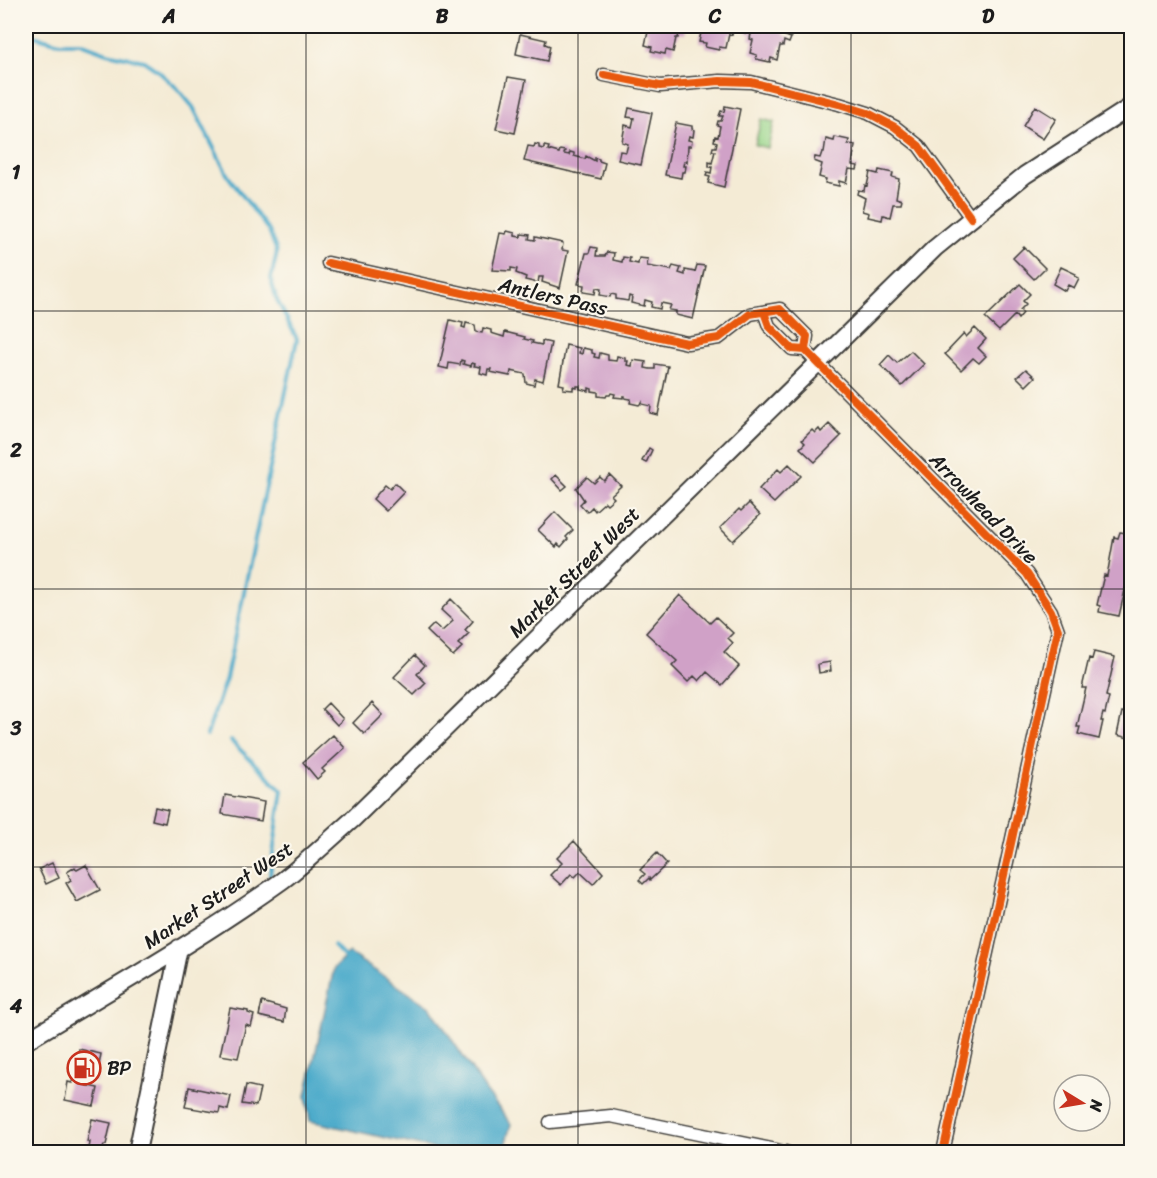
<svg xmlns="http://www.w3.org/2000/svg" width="1157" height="1178" viewBox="0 0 1157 1178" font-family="Sriracha,sans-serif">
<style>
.green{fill:#9ad68b;stroke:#5b7954;stroke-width:1.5}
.water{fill:#4baaca;stroke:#346373;stroke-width:1.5}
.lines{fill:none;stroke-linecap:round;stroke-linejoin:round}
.stream{stroke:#4baaca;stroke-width:4}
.building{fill:#d0a1c7}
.street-casing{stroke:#3c3b38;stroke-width:15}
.secondary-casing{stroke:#3c3b38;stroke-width:20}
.street{stroke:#fff;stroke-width:12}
.secondary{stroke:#fff;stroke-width:16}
.cycleway-casing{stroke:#fbf7ec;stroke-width:11}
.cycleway{stroke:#e8590c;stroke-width:8}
.grid{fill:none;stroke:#1c1c1c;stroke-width:1.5;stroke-opacity:0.55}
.labels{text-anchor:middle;stroke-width:4.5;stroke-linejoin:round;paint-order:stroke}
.street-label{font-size:20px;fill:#1c1c1c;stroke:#fbf7ec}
.poi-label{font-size:20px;fill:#1c1c1c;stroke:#fbf7ec;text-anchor:start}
.neatline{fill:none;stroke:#1c1c1c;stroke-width:2}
.grid-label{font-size:20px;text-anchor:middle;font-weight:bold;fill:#1c1c1c}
</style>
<rect width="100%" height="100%" fill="#fbf7ec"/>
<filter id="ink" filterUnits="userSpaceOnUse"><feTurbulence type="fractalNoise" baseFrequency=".0167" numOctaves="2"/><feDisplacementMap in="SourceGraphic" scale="12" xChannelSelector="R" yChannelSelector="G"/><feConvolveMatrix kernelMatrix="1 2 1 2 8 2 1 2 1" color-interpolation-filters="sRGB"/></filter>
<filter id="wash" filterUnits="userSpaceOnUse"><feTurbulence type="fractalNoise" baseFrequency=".008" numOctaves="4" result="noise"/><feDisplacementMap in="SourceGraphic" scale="24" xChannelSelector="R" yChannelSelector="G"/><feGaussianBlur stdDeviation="1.35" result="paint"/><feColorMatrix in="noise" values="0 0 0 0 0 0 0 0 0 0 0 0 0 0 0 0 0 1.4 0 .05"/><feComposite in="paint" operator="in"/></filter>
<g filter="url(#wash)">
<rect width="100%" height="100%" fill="#f4ebd5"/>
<path class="green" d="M761,119L774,122L768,148L755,145Z"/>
<path class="water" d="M349,953L431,1008L486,1091L511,1124L503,1152H448L310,1121L306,1096L334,968Z"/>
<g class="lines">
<path class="stream" d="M26,34L60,43H80L107,53L144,61L158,71L177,88L193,107L228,176L269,231L277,252L271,279L276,298L297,339L226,678L207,735
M231,741L282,790L270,875
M334,946L348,961"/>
</g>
<g id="blocks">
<path class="building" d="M647,26H679L680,28L686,29L685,34L679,33L678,38H676L673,52L666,50L665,54L651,51L652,47L645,45L648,32L645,31Z
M700,26H735L739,27L738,31L733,30L732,35L729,34L726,48L719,47V50L705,47L706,43L699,42L702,28H700Z
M756,26H785L783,35L791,38L789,43L784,41L783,46H780L777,60L771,58L770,62L756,59L757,55L750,53L753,40L750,39L751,34L745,33L746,28L755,29Z
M520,34L546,40L545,44L550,46L547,61L516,54Z
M508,77L526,80L515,133L496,129Z
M725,106L740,109L724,187L708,183L710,177L706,176L707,172L711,173L712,167H709V162L712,163L715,151H712L713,147H716L717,142L714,141L715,136L718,137L720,126L717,125L718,121H721L723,116H719L721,111L724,112Z
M1035,106L1056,119L1043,139L1023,126Z
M629,108L652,113L641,165L618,160L620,151L626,152L628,144L622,142L625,125L632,127L634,118L627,117Z
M676,123L692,126V129L694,130L693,137L689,136L688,140L692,141L691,146H688L687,162L684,161L683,166H686L685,172H682L681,178L665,175Z
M835,137L849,140L848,144L855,145L852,165L858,166L857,170L849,169L846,183L839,181V186L825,183L826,179L819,177L822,164L814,161L815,157L820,158L822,152H824L826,139L834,141Z
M535,144L539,145V148L544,149V146L549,147L548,150L559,153L560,150L565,151L564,154L569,155L570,152L574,153V156L585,159L586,156L595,161V158L599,159V161L605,163L601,179L524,161L528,146L534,147Z
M879,170L893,173L892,177L899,179L896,198L902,200L901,204H893L890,217L883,215L882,220L868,217L869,213L862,211L865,198L857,194L858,190L864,191L865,185L867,186L870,172L878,174Z
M507,231L515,233V236L521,237V234L530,235L529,239L535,240V237L563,243L562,250L568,251L560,288L542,282L543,277H539L538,283L525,280L526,277L516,273L517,269L511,268V271L492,270L500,233L506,234Z
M591,247L597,248L596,256H605L607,252L614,253L613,260L622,262L623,257L630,258L629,262L638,264L639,258L648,259L647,266L671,270L673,266L681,268L679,273L685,275V270L695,272L697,265L705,266L693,319L676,315V311L669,310L671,305L661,303L660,309L651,307L652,302L645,300L644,306L631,303L632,297L629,296L628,301L616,299V295L611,294L610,297L600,295L601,289L596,288L595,294L583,292L584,285L578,284L586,253H589Z
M1024,247L1045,268L1034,279L1013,258Z
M1061,267L1076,274L1075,276L1079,278L1074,288L1068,285L1065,291L1053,284Z
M1020,284L1030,294L1023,301L1026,304L1020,310L1023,313L1018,319L1015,315L999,331L985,318Z
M450,320L463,323L462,327L465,328L466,323L475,325L476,332L482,333L483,328L491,330V333L504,337L505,332L525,337L524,339L533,341L532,343L542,345V341L551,343L543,381L535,379L534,385L526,383L525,374L511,371L510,376L490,372L491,369H488L487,375L480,373L481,367L474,366L475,364L472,363L471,366L463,364L464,361L461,360L460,365L449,363L448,369L439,367Z
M975,328L986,339L978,348L986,356L979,363L973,358L961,370L945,354L964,334L966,337Z
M566,345L580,348L579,353L582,354L583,348L592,350V353L595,354L594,357L599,358L600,353L608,355V360L616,361L617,356L625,358V361H628L627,365L632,366L633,360L646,362L645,368L650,369H655V364L668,366L658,415L650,413L651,406L642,404V402L639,405L630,403L631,399L625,398V396H623V398L614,397L615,394L611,393L610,395H607L606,397L598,396V392L592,391V389L589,388V391L580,389V386H577V388L573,387V390L563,389L564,385L559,384Z
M911,351L924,364L902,386L880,365L889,355L897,363Z
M1026,369L1035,377L1026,386L1017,377Z
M829,424L841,436L815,462L800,448L805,443L802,440L812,430L815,433L819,429L821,432Z
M649,448L652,450L646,463L642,461Z
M789,464L801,476L774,503L759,489L778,469L781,472Z
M556,475L567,486L562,490L552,479Z
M610,475L621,486L611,495L614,498L607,504L605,502L595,511L592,507L587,512L580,504L584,500L576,488L587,477L594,483L600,477L604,481Z
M395,483L404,492L386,511L373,499L385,485L390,489Z
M749,503L760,515L733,541L720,528L739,509L741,511Z
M555,512L573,530L566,537L568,539L561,547L558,544L556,547L538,530Z
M1120,532L1132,534V575L1131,578L1128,577L1119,616L1099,612L1100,606L1097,605L1104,575L1107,576L1114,537L1118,538Z
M680,595L710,623L716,617L733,633L728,638L733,643L724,652L739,666L722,685L707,672L699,681L694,676L688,682L672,666L677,661L646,633Z
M451,599L473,621L465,630L469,633L458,644L462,647L453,656L427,631L434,624L442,631L453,621L441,610Z
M1094,652L1115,657L1106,696L1109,697L1105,714L1103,713L1101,721H1103L1099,739L1078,734L1080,727H1077L1086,688H1082L1089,658L1092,659Z
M415,655L425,665L417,674L426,683L414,695L394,677Z
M830,662L831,671L819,673L818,664Z
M328,703L343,719L337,725L322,709Z
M372,703L383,715L364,734L353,723Z
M1122,712L1132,714V739L1117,735Z
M333,735L345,748L322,769L325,772L317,779L303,762Z
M225,795L264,802L261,821L222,814Z
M155,807L168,810L165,823L152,820Z
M574,841L603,873L593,884L580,872L575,877L571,874L561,885L550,875L562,863L557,858Z
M657,853L667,864L650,880L649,878L643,884L639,880L645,874L640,870Z
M52,863L59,878L46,884L39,869Z
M86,865L100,890L77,902L66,883L71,880L67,872L75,867L77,870Z
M262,1002L286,1009L284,1022L259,1016Z
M230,1008L248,1011V1013L254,1015L251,1027L246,1025L238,1058L220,1055Z
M79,1049L101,1054L96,1082L80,1079L79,1084L98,1088L94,1106L65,1100L68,1082L72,1083Z
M246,1085L260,1088L256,1106L242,1104Z
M189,1087L231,1096L228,1110L220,1108L219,1113L185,1107Z
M92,1119L111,1123L106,1145H104L102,1152L89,1149L90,1142H87Z"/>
</g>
</g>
<g filter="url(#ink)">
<use href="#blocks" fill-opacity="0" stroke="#3c3b38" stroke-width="1.5"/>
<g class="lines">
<g class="street-casing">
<path id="street" d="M604,75L660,86L720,81L751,82L839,104L868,113L895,127L919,146L971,218
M328,263L687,343L719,338L750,314L780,309L807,336L805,350
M764,312L769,326L792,349L805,350L1027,574L1051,611L1058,630L943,1152
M550,1122L611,1116L786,1152
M1130,1152L1132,1146"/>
</g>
<g class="secondary-casing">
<path id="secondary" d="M26,1041C112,989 201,939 283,880C307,862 329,840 352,820L935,248L1025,175L1132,106
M137,1152L179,948"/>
</g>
<use href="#street" class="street"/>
<use href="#secondary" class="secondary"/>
<g class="cycleway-casing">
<path id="cycleway" d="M604,75L660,86L720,81L751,82L839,104L868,113L895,127L919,146L971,218
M328,263L687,343L719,338L750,314L780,309L807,336L805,350
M764,312L769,326L792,349L805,350L1027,574L1051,611L1058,630L943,1152"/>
</g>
<use href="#cycleway" class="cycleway"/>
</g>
</g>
<path class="grid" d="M306,26V1152M578,26V1152M851,26V1152M26,311H1132M26,589H1132M26,867H1132"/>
<defs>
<g id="fuel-ring" transform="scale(1.725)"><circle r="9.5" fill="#fbf7ec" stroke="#c8321e" stroke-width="1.5"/><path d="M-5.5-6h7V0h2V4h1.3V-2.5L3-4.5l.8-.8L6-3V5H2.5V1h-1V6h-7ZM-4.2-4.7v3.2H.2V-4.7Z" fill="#c8321e"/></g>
</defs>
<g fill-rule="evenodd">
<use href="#fuel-ring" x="84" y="1068"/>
</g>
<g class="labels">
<g class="street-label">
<text transform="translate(553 296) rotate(13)" y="7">Antlers Pass</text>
<text transform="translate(984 508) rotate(46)" y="7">Arrowhead Drive</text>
<text transform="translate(574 572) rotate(-45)" y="7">Market Street West</text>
<text transform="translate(218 895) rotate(-34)" y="7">Market Street West</text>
</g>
<g class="poi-label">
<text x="107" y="1075">BP</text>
</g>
</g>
<rect width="1157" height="1178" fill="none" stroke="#fbf7ec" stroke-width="66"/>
<g transform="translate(1082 1103) rotate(101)"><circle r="28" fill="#fbf7ec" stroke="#a29f99" stroke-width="1.5"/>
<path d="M0-4.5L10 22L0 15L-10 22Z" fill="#c8321e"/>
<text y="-9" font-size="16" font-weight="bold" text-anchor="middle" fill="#1c1c1c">N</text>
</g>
<rect x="33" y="33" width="1091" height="1112" class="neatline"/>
<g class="grid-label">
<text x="169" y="23">A</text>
<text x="442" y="23">B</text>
<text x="715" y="23">C</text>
<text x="988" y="23">D</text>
<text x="16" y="179">1</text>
<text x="16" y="457">2</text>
<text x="16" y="735">3</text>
<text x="16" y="1013">4</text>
</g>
</svg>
